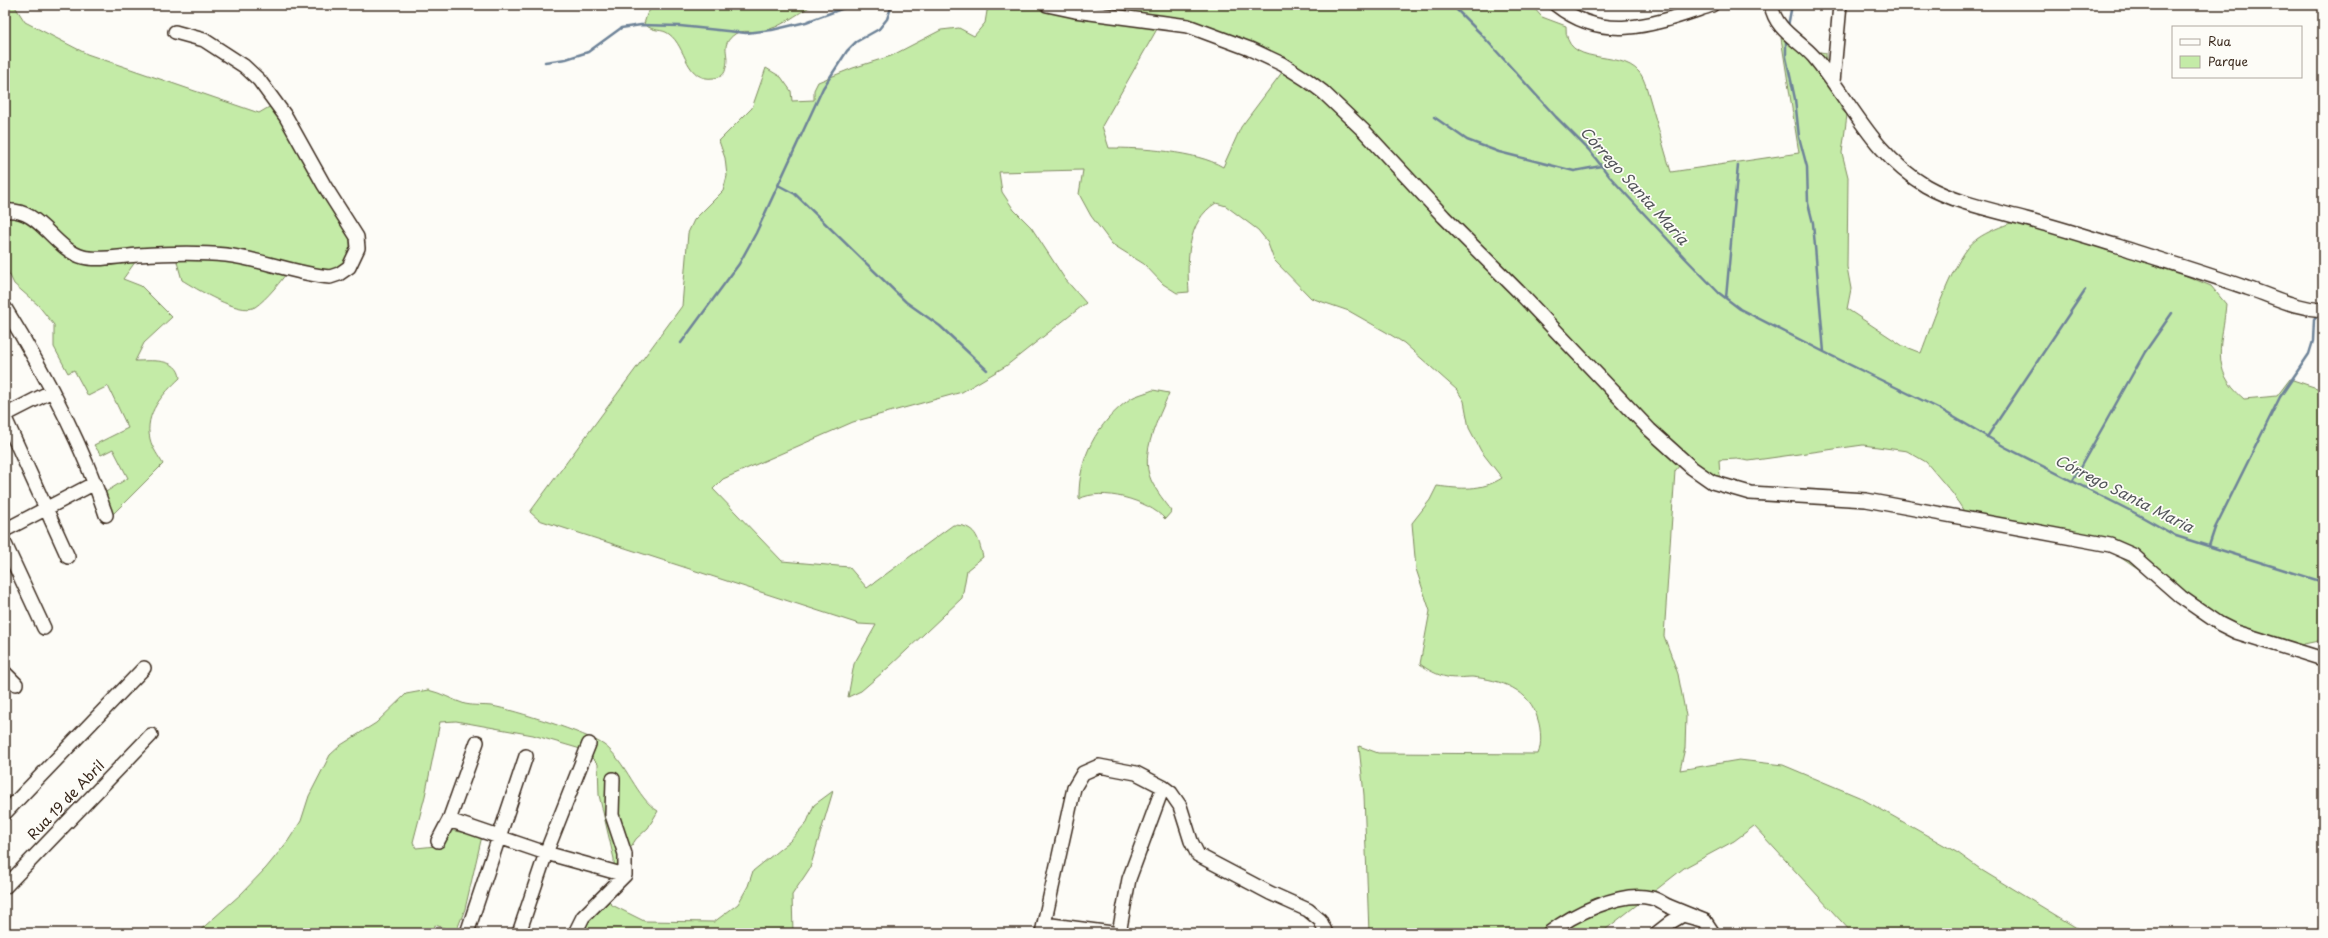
<svg xmlns="http://www.w3.org/2000/svg" width="2328" height="938" viewBox="0 0 2328 938" font-family="'Playpen Sans',sans-serif">
<style>
.green{fill:#c4eba7;stroke:#808a62;fill-rule:evenodd}
.lines{fill:none;stroke-linecap:round;stroke-linejoin:round}
.stream{stroke:#6e8398;stroke-width:2.5}
.minor-casing{stroke:#3b2a1e;stroke-width:16}
.minor{stroke:#fdfcf7;stroke-width:13}
.labels{text-anchor:middle;stroke-width:3.5;stroke-linejoin:round;paint-order:stroke}
.street-label{font-size:14px;fill:#3b2a1e;stroke:#fdfcf7}
.water-label{font-size:15px;font-style:italic;fill:#54565b;stroke:#fdfcf7}
</style>
<rect width="100%" height="100%" fill="#fdfcf7"/>
<filter id="ink" filterUnits="userSpaceOnUse"><feTurbulence type="fractalNoise" baseFrequency=".025" numOctaves="2"/><feDisplacementMap in="SourceGraphic" scale="8" xChannelSelector="R" yChannelSelector="G"/><feConvolveMatrix kernelMatrix="1 2 1 2 8 2 1 2 1" color-interpolation-filters="sRGB"/></filter>
<g filter="url(#ink)">
<path class="green" d="M5,5H14L25,22L87,54L259,113L271,106L287,127L349,235C353,253 345,265 330,275L290,268C283,279 266,300 255,307C240,316 195,288 182,280L177,262L180,255L138,258L123,279L141,286L172,317L144,343L135,361C150,361 178,357 180,378C163,394 144,413 150,439C152,448 159,457 163,464L108,519L101,495L128,478L113,449L101,455L94,445L128,428L108,386L88,396L74,370L68,373L54,347V325L38,305L14,284L5,265Z
M654,5H813C796,14 781,28 762,31C754,33 742,29 735,34C719,46 730,52 726,67C725,74 722,77 714,78C685,82 687,47 669,34C661,28 655,33 644,24L647,14Z
M988,5H1531L1542,17L1566,26C1564,69 1619,48 1639,72C1642,75 1644,81 1646,86L1671,172L1799,153L1781,38L1798,48L1826,53V74L1842,110L1847,115L1842,153L1848,177L1847,267L1851,289L1847,309L1903,346L1921,353C1932,325 1954,255 1977,239C1988,231 2001,227 2013,222L2148,260L2211,286L2226,304C2223,342 2208,369 2244,399L2277,396L2290,379L2323,390V640L2304,644L2302,656L2213,629L2206,621L2204,622L2159,584L2114,553L1965,513L1953,494L1926,462L1907,451L1863,445L1749,461L1737,459L1719,460L1720,477L1715,481L1683,461L1675,471L1664,636L1678,674L1686,716L1685,748L1680,770L1739,760L1783,765L1859,797L1958,853L1983,871L2085,933H1852L1754,826L1734,841L1684,868L1601,933H1369L1364,795L1359,746L1378,753L1538,754C1542,745 1541,729 1538,720C1530,689 1501,680 1472,677C1464,677 1455,679 1447,677C1437,675 1428,670 1420,664L1430,611L1416,569L1412,523L1430,500L1437,486C1460,489 1482,491 1502,478L1481,451L1469,428L1464,401L1457,390L1404,343L1386,332L1349,311L1311,298L1274,260L1267,241L1258,230L1226,206L1216,203C1186,221 1187,262 1189,292L1177,293L1163,284L1144,264L1112,244L1091,216L1079,194L1083,170L999,172L1002,192L1014,210L1031,227L1065,279L1086,303L1006,366L962,392L853,422L723,479L713,489L782,561L849,567L867,588L953,525C976,525 978,537 983,557L967,570L962,598L889,667L861,691L848,697L854,664L876,625L859,624L539,520L530,512L682,306L688,233L694,220L723,191L727,176L725,158L719,141L752,108L766,68L781,77L791,91L792,101L814,100V90L818,82L853,68L891,56L941,30L959,28L974,36L985,23ZM1161,22L1258,55L1283,71L1241,127L1223,167C1196,151 1140,148 1109,148L1102,126Z
M1153,390L1169,393C1159,418 1139,453 1151,480C1156,491 1165,502 1172,511L1165,519C1148,500 1101,487 1079,499C1078,458 1097,423 1130,399C1136,395 1146,393 1153,390Z
M428,690C442,693 452,700 465,704C473,706 483,705 492,706C514,710 587,733 604,745C626,761 637,799 658,811L648,828L636,839L614,873V859L599,795L598,764L584,750L533,735L456,721L440,722L425,796L413,842L416,848L436,846L449,830L482,836L465,909L456,932L435,925L433,933H197L241,894L266,868L288,841L301,821L309,796L330,755L341,745L376,723L406,694Z
M833,791L810,868L792,895L793,933H574L602,895L612,905L644,921L714,922L738,904L748,886L753,871L790,841L807,822L814,805Z"/>
<g class="lines">
<path class="stream" d="M1452,5L1480,33L1556,117L1589,150L1610,177L1685,258L1719,293L1740,309L1830,355L1940,409L2005,447L2135,513L2176,536L2323,582
M1788,26L1792,5
M1786,37V57L1795,99L1799,137L1807,167L1808,203L1813,223L1824,352
M545,62L566,59L588,52L621,28L641,25L680,26L746,33L772,30L806,22L852,5
M1434,117L1467,140L1499,152L1574,171L1601,166
M778,185L795,194L906,302L940,326L987,370
M1726,298L1738,165
M681,343L739,264L756,233L823,88L847,51L856,42L879,29L887,19L892,5
M1987,437L2085,290
M2072,482L2145,352L2172,313
M2209,546L2215,528L2280,397L2309,354L2313,341L2314,319L2319,314"/>
<g class="minor-casing">
<path id="minor" d="M1047,5L1075,11L1188,26L1250,49L1282,64L1307,80L1323,92L1364,131L1444,217L1518,291L1650,430L1692,468L1712,482L1750,493L1866,500L2110,545L2133,555L2181,597L2220,624L2236,632L2323,659
M1556,5C1607,45 1657,23 1712,5
M1771,5C1776,31 1798,39 1814,57C1851,101 1873,155 1926,186C1956,203 1993,210 2026,219C2057,227 2088,237 2118,246C2161,260 2205,273 2247,288C2275,297 2293,308 2323,310
M1833,82L1840,5
M5,211C40,207 52,248 83,257C97,261 123,256 138,255C167,253 197,252 226,255C261,259 295,274 330,277L339,274L349,267L358,248L357,237L324,185L286,117L259,80L244,66L204,40L175,32
M5,308C45,373 82,443 106,515
M5,415L52,391
M5,418L68,557
M5,530L95,483
M5,544L44,628
M5,673L16,684
M5,813L144,668
M449,820L546,853L625,875
M438,841L449,820L477,742
M5,887L151,735
M1044,924L1112,933
M467,933L526,756
M519,933L546,853L589,744
M575,933L583,917L625,875V854L612,815L613,779
M1042,933L1074,788L1083,773L1099,766L1136,773L1163,787L1171,793L1180,806L1191,841L1198,855L1270,893L1308,910L1320,920L1326,933
M1119,933L1129,879L1163,787
M1549,933C1572,915 1621,890 1651,898C1657,899 1662,903 1668,906C1680,911 1692,916 1705,921
M1657,933L1671,922L1683,915L1705,921L1713,933"/>
</g>
<use href="#minor" class="minor"/>
</g>
</g>
<g class="labels">
<g class="street-label">
<text transform="translate(66 800) rotate(-46)" y="5">Rua 19 de Abril</text>
</g>
<g class="water-label">
<text transform="translate(1634 186) rotate(48)" y="5">Córrego Santa Maria</text>
<text transform="translate(2124 494) rotate(27)" y="5">Córrego Santa Maria</text>
</g>
</g>
<rect width="2328" height="938" fill="none" stroke="#fdfcf7" stroke-width="20"/>
<rect x="10" y="10" width="2308" height="918" fill="none" stroke="#3b2a1e" stroke-width="1.5" filter="url(#ink)"/>
<rect x="2172" y="26" width="130" height="52" fill="#fdfcf7" stroke="#afa8a0"/>
<rect x="2180" y="39" width="20" height="6" fill="#fdfcf7" stroke="#afa8a0"/>
<text x="2208" y="46" font-size="12" fill="#3b2a1e">Rua</text>
<rect x="2180" y="56" width="20" height="12" fill="#c4eba7" stroke="#afa8a0"/>
<text x="2208" y="66" font-size="12" fill="#3b2a1e">Parque</text>
</svg>
